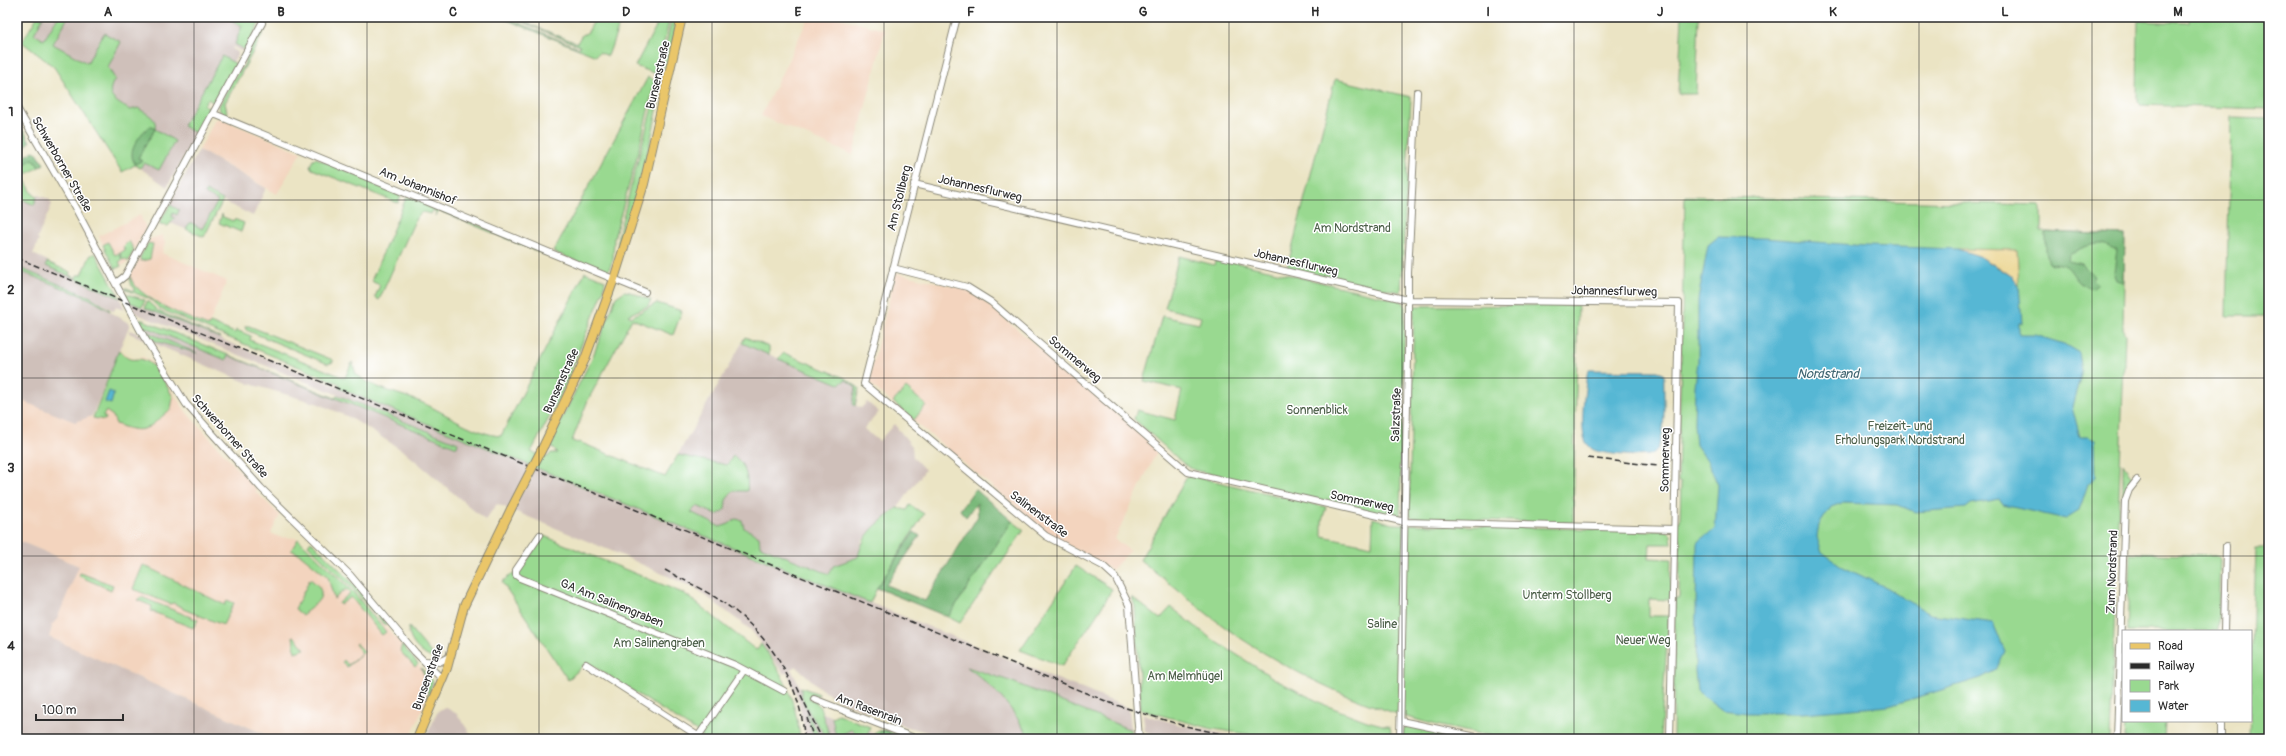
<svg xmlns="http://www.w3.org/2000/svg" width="2286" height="756" viewBox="0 0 2286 756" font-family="Pangolin,sans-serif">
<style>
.built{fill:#f3d4be}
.industrial{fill:#cfc0ba}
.green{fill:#99d990;stroke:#62825e;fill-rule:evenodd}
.forest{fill:#7ab97a;stroke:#527252}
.sand{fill:#eeda9e;stroke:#8c8264}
.water{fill:#56b7d4;stroke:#407180}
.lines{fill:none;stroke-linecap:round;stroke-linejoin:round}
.minor-casing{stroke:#8b8878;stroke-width:8}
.major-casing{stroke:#8b8878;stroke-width:10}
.minor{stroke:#fff;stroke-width:6}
.major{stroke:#eac669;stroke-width:8}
.rail{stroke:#2b2b2b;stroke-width:1.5;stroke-dasharray:6 3;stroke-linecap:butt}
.major-bridge-casing{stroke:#8b8878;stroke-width:10;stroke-linecap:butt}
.major-bridge{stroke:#eac669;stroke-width:8}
.grid{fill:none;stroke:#2b2b2b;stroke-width:1;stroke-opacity:0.55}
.labels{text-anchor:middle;stroke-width:3;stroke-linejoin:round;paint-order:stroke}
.street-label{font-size:12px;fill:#2b2b2b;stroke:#fff}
.park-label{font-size:12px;fill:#4c5f49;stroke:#fff}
.water-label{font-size:13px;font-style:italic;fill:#3c636f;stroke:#fff}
.neatline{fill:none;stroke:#2b2b2b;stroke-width:1.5}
.grid-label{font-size:13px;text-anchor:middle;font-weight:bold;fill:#2b2b2b}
</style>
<rect width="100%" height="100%" fill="#fff"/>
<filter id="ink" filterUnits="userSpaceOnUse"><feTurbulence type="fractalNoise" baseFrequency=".025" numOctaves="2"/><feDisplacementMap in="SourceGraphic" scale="8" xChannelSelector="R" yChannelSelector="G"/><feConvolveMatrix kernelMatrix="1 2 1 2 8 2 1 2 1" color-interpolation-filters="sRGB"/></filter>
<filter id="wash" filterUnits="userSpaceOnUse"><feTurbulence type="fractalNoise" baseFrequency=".012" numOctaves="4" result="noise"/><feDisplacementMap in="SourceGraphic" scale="16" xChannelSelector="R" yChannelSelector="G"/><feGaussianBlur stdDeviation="0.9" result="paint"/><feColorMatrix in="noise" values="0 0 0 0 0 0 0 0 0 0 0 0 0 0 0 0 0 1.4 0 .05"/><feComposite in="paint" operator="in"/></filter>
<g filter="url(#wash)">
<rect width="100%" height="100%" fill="#ebe4c4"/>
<path class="built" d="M809,17H836L885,30L853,155L761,116Z
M219,118L301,152L277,194L199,150L215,120Z
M140,215L146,228L134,250L129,241L125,250L120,253L128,262L121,266L118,254L115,255L108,242L103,245L99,236Z
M162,235L165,243L162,253L227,281L208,327L171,311L131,283L130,275L140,257L141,261L153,244L148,243L150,239Z
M896,273L966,289L977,295L1158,449L1115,539L1130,551L1112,570L1052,537L870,384L869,378Z
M121,350L126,355L134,359L143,357L151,361L187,413L257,490L255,491L280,515L271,533L279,537L296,538L389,630L425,673L428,680V695L410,739H275L48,637L52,628L50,627L78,566L17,540V387L93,418Z"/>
<path class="industrial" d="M43,17H58L45,40L34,34Z
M68,17H229L228,19L242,26L241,32L245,50L241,51L233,47L232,49L238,53L233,62L222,56L183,126L197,134L167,187L140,168L144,163L175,141L155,129L138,108L130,110L114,100L110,93L104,33L88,63L53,44Z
M199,150L266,188L253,216L223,201L204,237L161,219Z
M38,195L49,199L52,204L37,239L39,240L33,254L48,261L46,266L120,298L125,310L116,307L114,311L91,297L17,267V197L34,205Z
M17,270L90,299L130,324L92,416L75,422L17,399Z
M127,301L1129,708L1131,730L1010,681L969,667L988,682L1001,697L1021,723L1029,739H954L904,726L840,701L821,689L796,666L791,669L812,711L821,712L887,739H806L799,702L787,672L784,674L751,630L698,590L621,555L497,504L485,520L405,452L351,418L319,404L250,384L129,333L130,330L191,351L144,331L146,327L226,360L228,355L456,447L458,443L142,316L133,312Z
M742,343L839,384L846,380L856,387L853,404L861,408L867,402L879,412L864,429L879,441L894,424L912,446L913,457L925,470L897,508L874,527L862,541L858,557L833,566L829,574L682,514L665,477Z
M17,540L79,566L57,619L51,626L52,627L49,637L275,739H17Z
M445,707L457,714L474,739H425L438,711Z
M1143,714L1181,725L1249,739H1163L1145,731Z"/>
<path class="green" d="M37,17H43L34,34L44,40L58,17H68L53,44L87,63L104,33L121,42L108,67L115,79C104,97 115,101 130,110L138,108C146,114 158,117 155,129L175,141L159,170L144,163L140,168L135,165L122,172L54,67L22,42ZM151,126L155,129L138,158Z
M229,17H251L260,22L245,50L235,44L242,26L228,18Z
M267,17H272L225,103L228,117L220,111L219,106L232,80L244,65L250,49Z
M500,17H504L579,48L580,46L511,17L577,43L581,36L588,32L596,17H622L608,56L599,52L596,56Z
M661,17H670L657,73H654L635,66Z
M672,17H678L668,63L660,72Z
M1682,17H1699L1696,94H1678Z
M2189,17H2269V109L2140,105L2137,102L2138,21L2189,23Z
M222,56L236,64L214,103L208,99L204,105L211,109L197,134L183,126Z
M648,77L655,81L638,153L614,238L613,260L608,271L602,270L553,252Z
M1335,79L1411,97L1401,292L1345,282L1287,268Z
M658,84C667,98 625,231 618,255V236Z
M2231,117L2269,118V316H2226Z
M316,158L399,192L401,196L398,203L312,169L310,166L313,160Z
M30,159L35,160L39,167L27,174L24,170L20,172L33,194L37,197L34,205L17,197V169Z
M206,191L223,200L204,237L186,229L190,222L202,229L218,201L205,194Z
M409,196L531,247L548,256L440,211L435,216L436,212L433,210L431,214L422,212L416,218L379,300L375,297L380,285L373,282L372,279L406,198Z
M1685,196L2041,205V232L2125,235L2123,327L2124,333L2125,334L2110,739H2039L2038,736L1988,735L1987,739H1673L1675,598H1679L1680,537H1676L1677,522L1680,521L1681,482H1678Z
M170,205L179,210L177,215L173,213L172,217L175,218L168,226L160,225V221Z
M222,214L223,217L233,221L234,219L244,223L241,232L219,223Z
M129,241L134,250L128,262L126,259L123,260L120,253L125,250L123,247Z
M108,242L115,255L119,253L122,260L119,262L121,266L115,269L103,245Z
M148,243L153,244L150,259L141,261L140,257Z
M95,253L120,298L46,266L47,262L70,272L69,275L76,278L77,275H82L90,256Z
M1179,256L1214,265L1216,258L1402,301L1405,305L1400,516L1396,518L1194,470L1184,464L1134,419L1137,410L1175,420L1182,390L1144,381L1162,316L1199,324L1201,317L1165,308Z
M17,267L91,297L110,310V311L90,299L17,270Z
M585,272L605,280L604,290L560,397L531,452L548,457L551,453H557L552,447L548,446L593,356L616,297L625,291L630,292L651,300L648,306L628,315L631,317L657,303L682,311L673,335L632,319L588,400L572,441L578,443L579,442L665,477L678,455L727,465L733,456C745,462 749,479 747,491H733L726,500L725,510L717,515L697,506L691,512L720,527L729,524L735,519L742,520L744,528L759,536L760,546L829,574L833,566L858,557C864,531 878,524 897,508L907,510L910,505L924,514L877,588L870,603L339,388L340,384L160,309L150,299L125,289L126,288L134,291L135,289L130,283V275C133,297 189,318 208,326L210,323L235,333L236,330L251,336L250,340L345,378L352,362L356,374C374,390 401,393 423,403C445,413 477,435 501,436Z
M124,293L145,300L142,307L127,301Z
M147,301L158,311L220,338L145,308Z
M1578,305L1573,523L1413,518L1409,514L1414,306Z
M139,320H143L335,399L337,395L458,443L457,447L228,355L226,360L146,327L145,331L197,353C187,350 154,342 148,337C144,334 141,325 139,320Z
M245,326H249L333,360V362L328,364L246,330Z
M745,337L769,347V355L742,343Z
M119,350C133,367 135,354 148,362C159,368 167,387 173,397L171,409C147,428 147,436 116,424L113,416L106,411L103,416L106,418L105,420L93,418Z
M784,353L845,378L859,388L855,406L853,404L856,387L846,380L839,384L778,359Z
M906,388L926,405L914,420L893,402Z
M2123,463L2132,478L2123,500Z
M1188,475L1326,507L1322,521V536L1372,546L1373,518L1393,524L1667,531L1671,535L1672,544H1650L1649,558L1671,559L1670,600L1649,599V616H1669L1660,739C1628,739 1597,739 1566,739C1550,739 1534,740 1518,739C1412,728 1317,691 1230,631C1199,609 1170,583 1140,560Z
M1012,521L1024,530L960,623L948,617Z
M544,536L685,594L756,650L761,644C785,677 795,698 800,739H700L702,735L587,662L568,680L502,582L511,575L518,573Z
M298,539L355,594L386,632L382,635L351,597L340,605L339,603L350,593L346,589L334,599L328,577L301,555L291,550Z
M311,541L348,578L387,624L385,625L355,591L308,545Z
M2255,548H2269V739H2249Z
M2130,553L2220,556L2218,631H2127Z
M143,565L225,605L227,600L234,603L223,625L183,609L182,607L173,603L170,604L133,589Z
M1076,566L1112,589C1098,616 1079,640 1062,666L1020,650Z
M80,573L113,585L111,590L79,576Z
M310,579C332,594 317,603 302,615L295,609Z
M141,597L198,620L193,628L151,611L152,606L137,600Z
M1132,597L1160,619L1171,607L1209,637L1278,681L1325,705L1367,721L1390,727L1392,739L1317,737L1280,739L1213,729L1141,710L1135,607Z
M409,627L436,659C423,657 407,641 409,627Z
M293,636H294L305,649L295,652Z
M356,643L364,651L363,653L347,667L342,662L344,660L348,665L362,653L355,644Z
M402,645L418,664L415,667L400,651Z
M967,667L1010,681L1131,730L1132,739H1029C1015,709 993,686 967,667Z
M421,668L433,681L427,701L428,682Z
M801,687L819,694L818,696L810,695L809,698C811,700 815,701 817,703C822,708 825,725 829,733L825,735C816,722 800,704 801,687Z
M806,713H807L821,739H815Z
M838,714L870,727L866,739H858L852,729L836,738L832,717Z
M2125,721H2165L2164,739H2124Z
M1406,726H1412L1461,739H1403V730Z
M882,730H886L908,739H879L875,737L872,739L875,732Z"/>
<path class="forest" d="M151,126L155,129L138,158L142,161L135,164C134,162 132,159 132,155C131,147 144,128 151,126Z
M24,131L30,142L17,156V134Z
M33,151L36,152L44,164L39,167L33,159L23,165L20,160Z
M2046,232L2125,235L2124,282L2117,280L2114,272L2117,249C2112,249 2111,247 2106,245C2095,241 2079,249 2069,254L2068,261L2082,264L2094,276L2092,280L2097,284L2091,289C2067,281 2077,260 2049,264L2046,252Z
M975,489L1012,521L948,617L877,588L914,532L920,536L886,585L925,601L978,516L977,503L966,517L960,510Z
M884,730L890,732L888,737L893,736L895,739H887L878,735Z"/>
<path class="sand" d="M1957,249L2017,250L2019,285C2005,266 1978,256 1957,249Z"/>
<path class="water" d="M1718,237L1764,238L1867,246L1957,249L1979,256L2013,277L2019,285L2022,323H2019V335H2035L2064,344L2079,353L2082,371L2072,406L2080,437H2088L2095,440L2096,477L2088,484L2079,511L2066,519L2003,505L1999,499L1971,504L1966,508L1915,512L1898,505L1842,503L1831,507L1819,525L1817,537L1822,552L1843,567L1887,588L1930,614L1993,623L2005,651L1996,670L1981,678L1889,706L1803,713H1747L1722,710L1697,691L1695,671L1697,543C1702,536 1709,535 1715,529L1718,485L1707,460L1696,445L1694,424L1695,386L1698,361V300L1708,245Z
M1588,370L1658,371L1664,375C1663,394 1667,431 1658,448C1656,451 1652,455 1649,455C1640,457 1602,454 1594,450C1591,449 1587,444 1586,442C1579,431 1585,384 1588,370Z
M109,391L114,393L111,404L105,402Z"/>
</g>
<g filter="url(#ink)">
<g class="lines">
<g class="minor-casing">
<path id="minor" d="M957,17L864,384L1046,536L1103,566L1115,577L1129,605L1139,739
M17,108L77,211L144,337L186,404L261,488L350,575L415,652L442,679
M214,114L645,292
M914,184L1408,300L1679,303L1670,739
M893,268L967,287L991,302L1188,472L1405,522L1674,529
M116,283L125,276L262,23
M540,535L516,570V575L520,578L735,665L784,691
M2224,631L2226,546
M425,661L439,662L449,657
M586,664L698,736
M814,699L917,739
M1401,721L1486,739
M697,738L744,670
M1400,739L1408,356V273L1417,92
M2117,739L2125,501L2129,490L2137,480
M2221,739V721"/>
</g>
<g class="major-casing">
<path id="major" d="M544,445L585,359L614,279L644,184L682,17
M417,739L447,668L464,606L511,509"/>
</g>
<use href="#minor" class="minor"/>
<use href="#major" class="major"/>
<path class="rail" d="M17,258L1113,704L1181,725L1243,739
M1588,458L1658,466
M665,570C687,582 711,593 731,608C771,638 803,689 804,739
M797,687L822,739
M807,718L814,739"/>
<g class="major-bridge-casing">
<path id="major-bridge" d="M511,509L544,445"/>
</g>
<use href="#major-bridge" class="major-bridge"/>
</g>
</g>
<path class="grid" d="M194,17V739M367,17V739M539,17V739M712,17V739M884,17V739M1057,17V739M1229,17V739M1402,17V739M1574,17V739M1747,17V739M1919,17V739M2092,17V739M17,200H2269M17,378H2269M17,556H2269"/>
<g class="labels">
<g class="street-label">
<text transform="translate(658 75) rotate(-77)" y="4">Bunsenstraße</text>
<text transform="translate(62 164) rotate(60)" y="4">Schwerborner Straße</text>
<text transform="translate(418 186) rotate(22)" y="4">Am Johannishof</text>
<text transform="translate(980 188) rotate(13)" y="4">Johannesflurweg</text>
<text transform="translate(899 198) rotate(-76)" y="4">Am Stollberg</text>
<text transform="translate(1296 262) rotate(13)" y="4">Johannesflurweg</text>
<text transform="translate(1614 291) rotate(1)" y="4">Johannesflurweg</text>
<text transform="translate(1075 359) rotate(40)" y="4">Sommerweg</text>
<text transform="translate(561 381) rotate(-66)" y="4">Bunsenstraße</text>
<text transform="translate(1396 415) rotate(-88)" y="4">Salzstraße</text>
<text transform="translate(230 436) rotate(48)" y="4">Schwerborner Straße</text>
<text transform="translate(1665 460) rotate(-89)" y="4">Sommerweg</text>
<text transform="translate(1362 501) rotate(12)" y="4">Sommerweg</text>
<text transform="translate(1039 514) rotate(37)" y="4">Salinenstraße</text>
<text transform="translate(2112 572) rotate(-88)" y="4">Zum Nordstrand</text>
<text transform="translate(612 603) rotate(22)" y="4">GA Am Salinengraben</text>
<text transform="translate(428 677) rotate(-70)" y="4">Bunsenstraße</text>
<text transform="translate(869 709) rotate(21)" y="4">Am Rasenrain</text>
</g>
<g class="park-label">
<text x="1352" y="232">Am Nordstrand</text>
<text x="1317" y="414">Sonnenblick</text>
<text x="1900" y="430">Freizeit- und<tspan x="1900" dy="14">Erholungspark Nordstrand</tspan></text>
<text x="1567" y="599">Unterm Stollberg</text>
<text x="1382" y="628">Saline</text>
<text x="1643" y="644">Neuer Weg</text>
<text x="659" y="647">Am Salinengraben</text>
<text x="1185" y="680">Am Melmhügel</text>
</g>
<g class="water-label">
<text x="1828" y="378">Nordstrand</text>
</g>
</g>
<rect width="2286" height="756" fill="none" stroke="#fff" stroke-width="44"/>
<rect x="2122" y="630" width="130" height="92" fill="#ffffff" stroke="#aaaaaa"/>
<rect x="2130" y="643" width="20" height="6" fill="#eac669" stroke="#aaaaaa"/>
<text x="2158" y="650" font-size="12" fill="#2b2b2b">Road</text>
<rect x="2130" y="663" width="20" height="6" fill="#2b2b2b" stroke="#aaaaaa"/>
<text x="2158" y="670" font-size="12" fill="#2b2b2b">Railway</text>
<rect x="2130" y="680" width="20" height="12" fill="#99d990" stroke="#aaaaaa"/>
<text x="2158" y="690" font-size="12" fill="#2b2b2b">Park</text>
<rect x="2130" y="700" width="20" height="12" fill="#56b7d4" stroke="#aaaaaa"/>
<text x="2158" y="710" font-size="12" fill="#2b2b2b">Water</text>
<path d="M36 714v6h87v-6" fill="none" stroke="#2b2b2b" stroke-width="2"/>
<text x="42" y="714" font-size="12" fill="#2b2b2b" stroke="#ffffff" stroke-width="3" paint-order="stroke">100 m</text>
<rect x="22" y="22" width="2242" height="712" class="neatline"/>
<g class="grid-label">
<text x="108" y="16">A</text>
<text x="281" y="16">B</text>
<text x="453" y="16">C</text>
<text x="626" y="16">D</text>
<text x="798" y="16">E</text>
<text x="971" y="16">F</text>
<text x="1143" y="16">G</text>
<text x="1315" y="16">H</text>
<text x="1488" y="16">I</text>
<text x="1660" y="16">J</text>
<text x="1833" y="16">K</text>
<text x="2005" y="16">L</text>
<text x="2178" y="16">M</text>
<text x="11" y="116">1</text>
<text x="11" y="294">2</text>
<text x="11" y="472">3</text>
<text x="11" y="650">4</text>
</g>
</svg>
